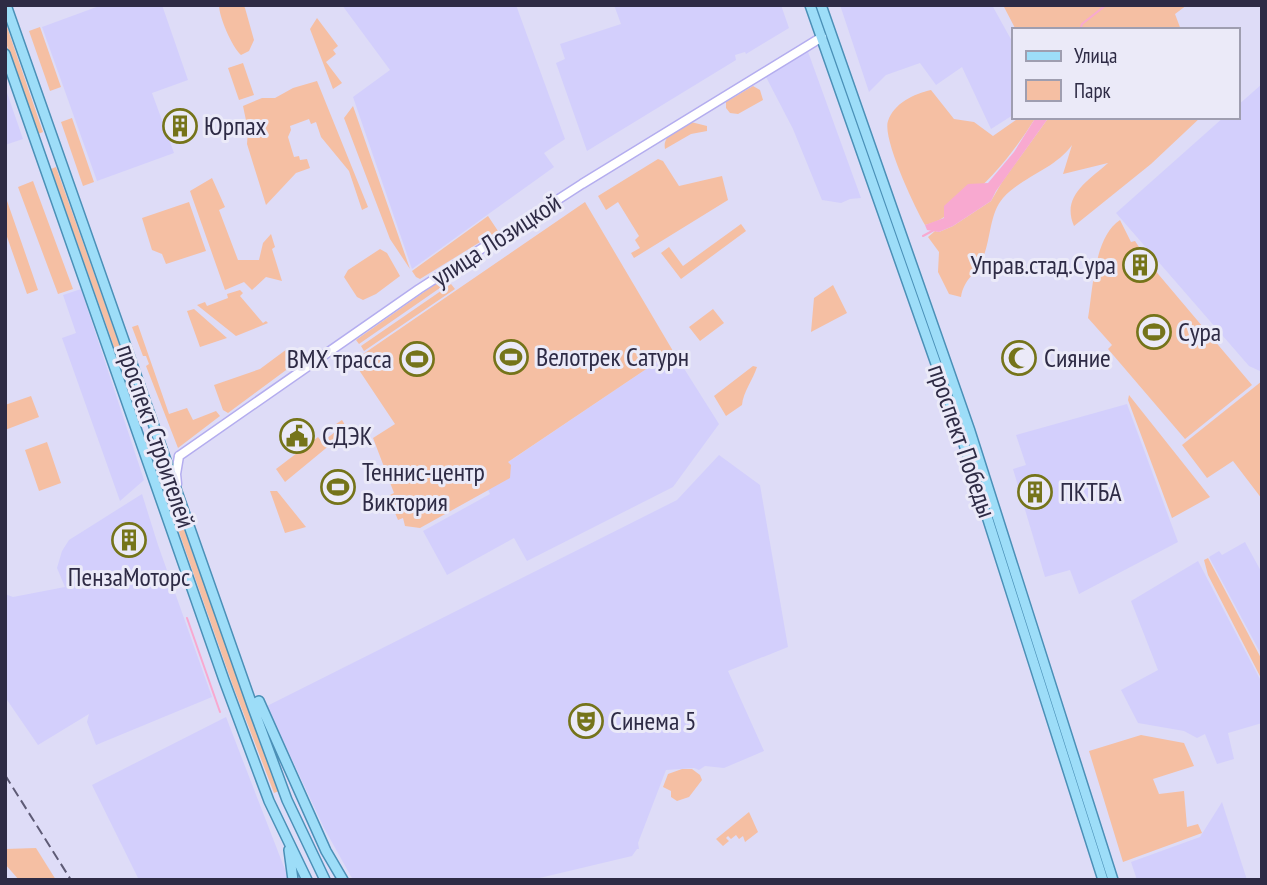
<svg xmlns="http://www.w3.org/2000/svg" width="1267" height="885" viewBox="0 0 1267 885" font-family="'PT Sans Narrow',sans-serif">
<style>
.built{fill:#d3cffc}
.green{fill:#f5bfa3}
.water{fill:#f8a9d0}
.lines{fill:none;stroke-linecap:round;stroke-linejoin:round}
.stream{stroke:#f8a9d0;stroke-width:2}
.secondary-casing{stroke:#b4adef;stroke-width:11}
.primary-casing{stroke:#4b90b7;stroke-width:12}
.secondary{stroke:#fff;stroke-width:8}
.primary{stroke:#9dddf8;stroke-width:9}
.rail{stroke:#5e5b76;stroke-width:2;stroke-dasharray:10 5;stroke-linecap:butt}
.labels{text-anchor:middle;stroke-width:6;stroke-linejoin:round;paint-order:stroke}
.poi-label{font-size:26px;fill:#2e2b45;stroke:#ebeaf8;text-anchor:start}
.street-label{font-size:26px;fill:#2e2b45;stroke:#ebeaf8}
</style>
<rect width="100%" height="100%" fill="#dedcf7"/>
<path class="built" d="M102,5H162L188,80L152,93L174,153L97,181L42,27Z
M342,5H516L565,139L544,153L554,167L412,269L353,97L390,70Z
M614,5H781L789,28L746,54L745,52L735,55L736,60L587,151L556,63L565,59L560,44L621,24Z
M840,5H992L1013,43V115L991,129L962,67L936,85L920,63L886,75L869,92Z
M807,49L861,198L850,199L841,203L822,200L793,129L766,77Z
M1262,84V372L1249,366L1116,213L1224,117H1237V106Z
M5,87L23,139L5,145Z
M81,289L144,480L120,501L62,338L76,333L63,295Z
M673,351L719,424L673,487L527,561L514,538L447,575L423,531L490,494L483,479Z
M1127,404L1178,542L1079,594L1070,570L1045,577L1013,469L1026,465L1016,435Z
M719,455L760,485L788,647L728,671L764,751L724,768L705,766L699,770L694,768L666,770L638,843L639,849H637L632,856L531,880H353L324,828L267,706L677,500Z
M142,494L158,545L212,697L96,745L87,722L89,714L38,745L5,697V594L13,597L65,587L57,568L62,551L69,540Z
M1245,542L1262,573V656L1209,557L1219,551L1222,555Z
M1198,561L1262,683V723L1228,733L1234,759L1217,764L1205,734L1197,738L1184,731L1138,723L1121,690L1158,670L1131,601Z
M226,717L289,880H139L92,785Z
M1222,802L1247,880H1137L1131,862L1200,837Z"/>
<path class="green" d="M219,5H243L245,8L254,40L249,51L241,55C232,47 219,17 219,5Z
M1003,5H1187L1175,14L1181,30H1016Z
M317,18L338,46L333,50L336,54L326,62L342,83L333,89L310,29Z
M5,21L43,132L38,134L5,40Z
M40,27L61,87L50,91L29,31Z
M243,63L254,95L239,100L228,68Z
M317,81L368,207L362,210L349,171L321,137L316,122L311,124L309,119L290,126L291,130L288,137L294,157L299,156L300,160L307,159L310,168L296,173L266,205L247,144L248,130L243,106L262,98H275L293,88Z
M753,86L760,90L763,100L738,114L730,113L726,108V102Z
M931,90L954,119L974,122L993,136L1020,117H1036C1014,152 994,177 962,204C950,213 940,222 925,225C915,208 882,138 888,121C894,103 914,94 931,90Z
M353,106L410,269L390,239L344,118Z
M1049,117H1201L1151,164L1074,226C1061,196 1088,181 1108,163L1063,174L1072,145C1055,169 1023,176 1003,198C989,214 991,241 982,260C975,275 964,279 961,297L949,294L938,272L939,252L928,237L935,231L939,232L953,226L991,201L1002,182Z
M72,118L94,182L83,186L61,122Z
M691,122L707,126V131L691,134L665,149C662,134 680,129 691,122Z
M658,159L663,161L679,186L722,176L728,200L634,258L631,253L640,248L635,240L639,236L618,202L606,210L598,196Z
M56,167L131,377L125,378L51,169Z
M212,178L225,207L219,210L238,260H259L263,243L271,234L275,247L272,249L282,281L266,277L252,290L244,282L225,290L190,191Z
M33,181L73,289L58,294L18,187Z
M5,195L38,290L27,294L5,231Z
M189,202L206,251L166,264L162,254L152,250L142,218Z
M585,202L673,351L508,462L511,465L510,478L420,528L405,526L403,518L398,520L388,496L394,493L373,438L395,424L353,361Z
M488,216L498,231L420,279L416,277L412,271Z
M1120,220L1131,242L1135,241L1139,247L1137,249L1252,385L1185,439L1108,349L1112,345L1088,318C1093,289 1094,237 1120,220Z
M741,224L746,231L681,279L661,253L669,247L683,266Z
M380,249L387,253L400,276L376,294L363,300L357,297L344,277L348,270Z
M444,278L450,281L359,344L356,340Z
M451,284L455,289L364,351L361,346Z
M833,285L847,313L811,332L814,298Z
M240,290L243,293L240,296L263,323L266,321L268,323L236,336L197,305L205,302L207,306L228,298L227,294Z
M194,309L227,338L200,347L187,311Z
M713,309L724,323L700,341L689,327Z
M138,325L169,414L187,408L193,420L216,411L220,416L178,448L146,366L149,364L146,356H143L132,327Z
M287,349L297,362L228,413L223,410L214,385L260,369Z
M753,366L757,367C753,380 743,392 742,405L726,416L714,396Z
M1262,381V499L1233,461L1207,478L1182,445Z
M1129,395L1210,497L1172,518L1128,400Z
M31,396L39,417L5,430V405Z
M342,420L348,430L285,482L276,469L318,437L322,442L339,429L336,424Z
M47,442L61,483L39,491L25,450Z
M165,477L279,791L274,793L233,686L160,478Z
M270,491H277L306,527L285,533Z
M1208,558L1262,660V680L1208,575L1204,560Z
M1141,735L1184,743L1194,766L1153,779L1159,794L1184,791L1187,827L1198,824L1202,833L1123,862L1089,751Z
M682,769H692L700,775L702,780L689,797L677,801L671,797V791L663,787L668,774Z
M749,812L758,832L745,842L743,836L739,839L736,835L731,839L728,836L726,838L729,841L723,846L716,839Z
M36,848L56,880H19L5,864V849Z"/>
<path class="water" d="M1036,117H1049L996,191L991,201L953,226L939,232L927,230L925,225L944,218V206L968,184L988,183L1014,152Z"/>
<g class="lines">
<path class="stream" d="M1080,30L1082,24L1106,5
M923,236L934,230
M187,618L220,712"/>
<g class="secondary-casing">
<path id="secondary" d="M179,456L419,289L582,184L822,37
M177,484L176,474L179,456"/>
</g>
<g class="primary-casing">
<path id="primary" d="M6,5L252,705L287,800L325,880
M810,5L961,435L1103,880
M821,5L970,431L1113,880
M5,54L224,680L269,801L307,880
M252,705L259,701L326,851L343,880
M289,850L293,880"/>
</g>
<use href="#secondary" class="secondary"/>
<use href="#primary" class="primary"/>
<path class="rail" d="M5,775L71,880"/>
</g>
<defs>
<g id="building-ring" transform="scale(1.75)"><circle r="9.5" fill="#ebeaf8" stroke="#75741a" stroke-width="1.5"/><path d="M-4-6H4V6H1V3H-1V6H-4ZM-2.5-4.3h1.7v1.8h-1.7ZM.8-4.3h1.7v1.8H.8ZM-2.5-1h1.7V.8h-1.7ZM.8-1h1.7V.8H.8Z" fill="#75741a"/></g>
<g id="stadium-ring" transform="scale(1.75)"><circle r="9.5" fill="#ebeaf8" stroke="#75741a" stroke-width="1.5"/><path d="M0-5a6.5 5 0 1 0 0 10a6.5 5 0 1 0 0-10ZM-3.5-1.8h7v3.6h-7Z" fill="#75741a"/></g>
<g id="mosque-ring" transform="scale(1.75)"><circle r="9.5" fill="#ebeaf8" stroke="#75741a" stroke-width="1.5"/><path d="M3.5-4.9A6 6 0 1 0 3.5 4.9A5 5 0 1 1 3.5-4.9Z" fill="#75741a"/></g>
<g id="civic-ring" transform="scale(1.75)"><circle r="9.5" fill="#ebeaf8" stroke="#75741a" stroke-width="1.5"/><path d="M-.6-6.5H3V-4.5H.6V-3L4-1V1h2V6H-6V1h2V-1L-.6-3ZM-1.2 2.5V6h2.4V2.5Z" fill="#75741a"/></g>
<g id="theatre-ring" transform="scale(1.75)"><circle r="9.5" fill="#ebeaf8" stroke="#75741a" stroke-width="1.5"/><path d="M-5-5.5Q0-4 5-5.5V0Q5 5 0 6Q-5 5-5 0ZM-3.3-2.5H-1v1.5H-3.3ZM1-2.5H3.3v1.5H1ZM-2.8 1Q0 5.5 2.8 1Z" fill="#75741a"/></g>
</defs>
<g fill-rule="evenodd">
<use href="#building-ring" x="180" y="126"/>
<use href="#building-ring" x="1140" y="265"/>
<use href="#stadium-ring" x="1154" y="332"/>
<use href="#stadium-ring" x="511" y="357"/>
<use href="#mosque-ring" x="1019" y="358"/>
<use href="#stadium-ring" x="417" y="359"/>
<use href="#civic-ring" x="297" y="436"/>
<use href="#stadium-ring" x="338" y="487"/>
<use href="#building-ring" x="1035" y="492"/>
<use href="#building-ring" x="129" y="540"/>
<use href="#theatre-ring" x="586" y="721"/>
</g>
<g class="labels">
<g class="poi-label">
<text x="204" y="135">Юрпах</text>
<text x="1116" y="274" text-anchor="end">Управ.стад.Сура</text>
<text x="1178" y="341">Сура</text>
<text x="536" y="366">Велотрек Сатурн</text>
<text x="1044" y="367">Сияние</text>
<text x="392" y="368" text-anchor="end">BMX трасса</text>
<text x="322" y="445">СДЭК</text>
<text x="362" y="481">Теннис-центр<tspan x="362" dy="30">Виктория</tspan></text>
<text x="1060" y="501">ПКТБА</text>
<text x="129" y="586" text-anchor="middle">ПензаМоторс</text>
<text x="610" y="730">Синема 5</text>
</g>
<g class="street-label">
<text transform="translate(496 240) rotate(-33)" y="9">улица Лозицкой</text>
<text transform="translate(156 436) rotate(71)" y="9">проспект Строителей</text>
<text transform="translate(962 441) rotate(71)" y="9">проспект Победы</text>
</g>
</g>
<rect width="1267" height="885" fill="none" stroke="#2e2b45" stroke-width="14"/>
<rect x="1012" y="28" width="228" height="91" fill="#ebeaf8" stroke="#9f9eb0" stroke-width="2"/>
<rect x="1026" y="51" width="35" height="10" fill="#9dddf8" stroke="#9f9eb0" stroke-width="2"/>
<text x="1074" y="63" font-size="21" fill="#2e2b45">Улица</text>
<rect x="1026" y="80" width="35" height="21" fill="#f5bfa3" stroke="#9f9eb0" stroke-width="2"/>
<text x="1074" y="98" font-size="21" fill="#2e2b45">Парк</text>
</svg>
